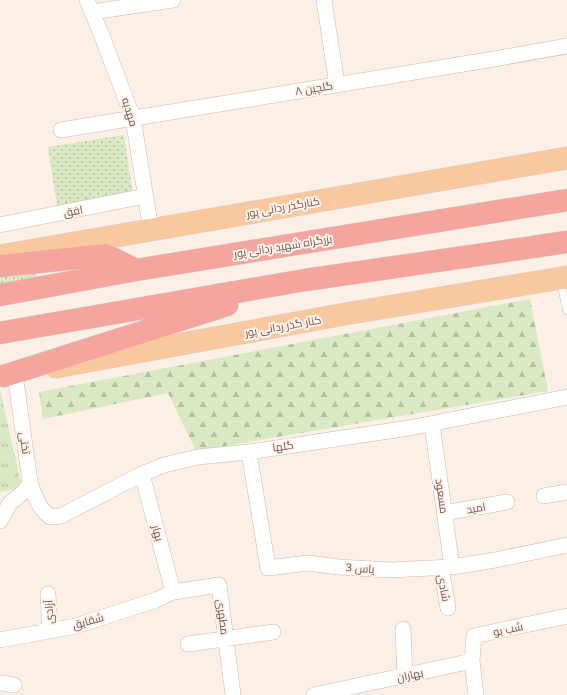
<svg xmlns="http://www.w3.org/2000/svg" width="567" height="695" viewBox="0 0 567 695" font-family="Mulish,Cairo,sans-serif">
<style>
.grass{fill:url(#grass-dots)}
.forest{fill:url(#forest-firs)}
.park{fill:url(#park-tufts)}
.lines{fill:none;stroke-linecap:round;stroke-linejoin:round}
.lane-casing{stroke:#cfb7ae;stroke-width:8}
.street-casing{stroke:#cfb7ae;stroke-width:16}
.primary-casing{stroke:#d8cfcd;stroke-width:23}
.highway-casing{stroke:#d8cfcd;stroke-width:23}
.lane{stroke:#fff;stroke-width:7}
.street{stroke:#fff;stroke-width:15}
.primary{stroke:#f9c89f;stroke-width:22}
.highway{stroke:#f4a59d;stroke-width:22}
.labels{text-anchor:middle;stroke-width:4;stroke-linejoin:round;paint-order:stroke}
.street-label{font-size:11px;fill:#74524b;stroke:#fff3eb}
</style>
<defs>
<pattern id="grass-dots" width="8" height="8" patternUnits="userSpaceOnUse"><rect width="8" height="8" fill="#d9e9c4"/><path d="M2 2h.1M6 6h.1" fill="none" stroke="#b5bfa1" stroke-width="1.8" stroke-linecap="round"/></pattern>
<pattern id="forest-firs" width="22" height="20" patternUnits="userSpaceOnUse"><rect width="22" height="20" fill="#d9e9c4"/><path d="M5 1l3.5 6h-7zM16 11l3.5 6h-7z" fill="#b5bfa1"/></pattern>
<pattern id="park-tufts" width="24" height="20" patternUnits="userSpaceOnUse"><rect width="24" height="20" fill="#d9e9c4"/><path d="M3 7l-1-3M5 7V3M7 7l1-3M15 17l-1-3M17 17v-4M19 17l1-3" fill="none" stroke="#b5bfa1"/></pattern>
</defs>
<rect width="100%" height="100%" fill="#fcefe5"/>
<path class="grass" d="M124,135L134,201L58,212L48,147Z
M36,271V284L0,291V275Z"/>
<path class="forest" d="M530,299L548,391L196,451L168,393L43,419L39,392Z"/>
<path class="park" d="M0,389L22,488L0,492Z"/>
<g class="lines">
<g class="lane-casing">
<path id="lane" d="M560,281L567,311"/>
</g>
<g class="street-casing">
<path id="street" d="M87,0L100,31L133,118L151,230
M324,0L337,85
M92,12L173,0
M61,130L494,59L567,46
M0,225L145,196
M432,424L452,567
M249,452L268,568L308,563L338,567L390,570L452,567L495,560L567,545
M142,474L173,592
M30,482C35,497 38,507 50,517L61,516L142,474L164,465L198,457L249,452L409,428L567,397
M544,496L567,492
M444,513L507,502
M0,521L10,503L25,491L30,482L15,374
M441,568L448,608
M48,594L50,630
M403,629L405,676
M0,640L76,626L156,600L173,592L219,585L233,695
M188,644L273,632
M0,683L14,685
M314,695L472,661
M476,695L472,661L474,636L567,616"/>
</g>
<g class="primary-casing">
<path id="primary" d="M0,256L567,158
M56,367L345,314L567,277"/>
</g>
<g class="highway-casing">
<path id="highway" d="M0,266L106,255L136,270
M0,295L136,270L567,200
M0,333L305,280L567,242
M4,376L227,305"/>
</g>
<use href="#lane" class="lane"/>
<use href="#street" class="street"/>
<use href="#primary" class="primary"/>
<use href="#highway" class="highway"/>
</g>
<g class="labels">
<g class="street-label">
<text transform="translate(314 88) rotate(-9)" y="4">گلچین ۸</text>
<text transform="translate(130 112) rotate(73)" y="4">مهدیه</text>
<text transform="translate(283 207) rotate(-10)" y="4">کنارگذر ردانی پور</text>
<text transform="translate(73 211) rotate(-11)" y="4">افق</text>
<text transform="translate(283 246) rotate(-9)" y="4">بزرگراه شهید ردانی پور</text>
<text transform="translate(283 326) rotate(-10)" y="4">کنار گذر ردانی پور</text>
<text transform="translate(25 443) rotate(82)" y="4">تختی</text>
<text transform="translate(283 446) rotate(-8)" y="4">گلها</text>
<text transform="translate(442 496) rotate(82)" y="4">مسعود</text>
<text transform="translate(476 508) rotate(-10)" y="4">امید</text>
<text transform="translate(158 533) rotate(75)" y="4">بهار</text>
<text transform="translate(360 568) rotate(4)" y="4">یاس 3</text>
<text transform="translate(444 588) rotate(79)" y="4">شادی</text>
<text transform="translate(49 612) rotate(-93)" y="4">آزادی</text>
<text transform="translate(223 617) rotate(83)" y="4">مطهری</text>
<text transform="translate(88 621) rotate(-16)" y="4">شقایق</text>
<text transform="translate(508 629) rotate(-12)" y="4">شب بو</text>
<text transform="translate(410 675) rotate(-12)" y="4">بهاران</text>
</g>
</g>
</svg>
